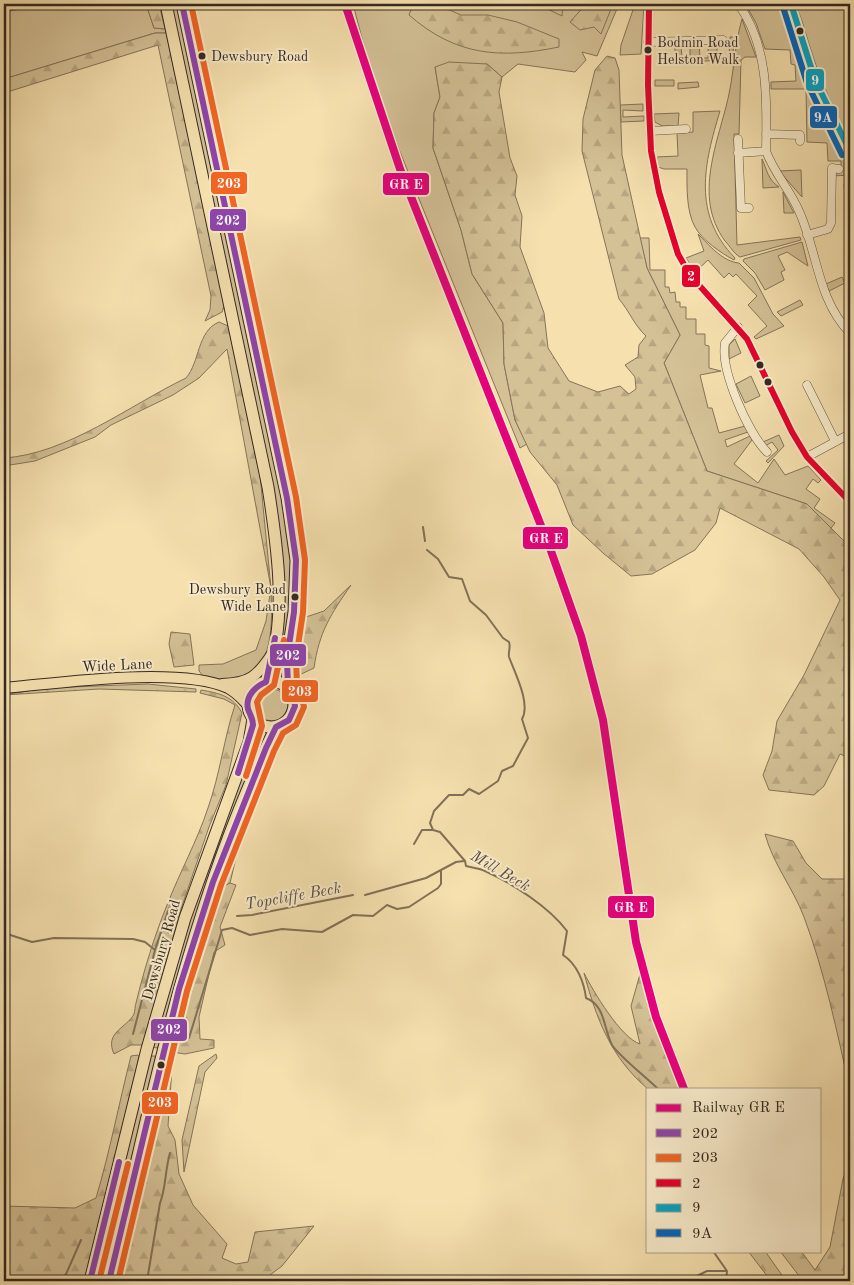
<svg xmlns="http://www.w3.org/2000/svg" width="854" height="1285" viewBox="0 0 854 1285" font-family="'Old Standard TT',serif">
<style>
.green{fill:#d4c196;stroke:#84745c}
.forest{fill:url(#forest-firs);stroke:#84745c}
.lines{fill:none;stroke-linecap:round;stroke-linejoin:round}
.stream{stroke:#817159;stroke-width:2}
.minor-casing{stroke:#655645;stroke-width:9}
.major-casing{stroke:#352822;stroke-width:12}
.highway-casing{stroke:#352822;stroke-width:13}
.minor{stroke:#f8ebca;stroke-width:8}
.major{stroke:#f5e0ae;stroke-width:10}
.highway{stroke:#f5e0ae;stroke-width:11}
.bus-1-casing{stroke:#f8ebca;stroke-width:10}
.bus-2-casing{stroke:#f8ebca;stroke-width:10}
.bus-3-casing{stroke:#f8ebca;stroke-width:10}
.bus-4-casing{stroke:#f8ebca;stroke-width:10}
.bus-5-casing{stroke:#f8ebca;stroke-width:10}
.bus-1{stroke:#8e44ad;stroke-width:6}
.bus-2{stroke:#f26522;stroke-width:6}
.bus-3{stroke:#e4002b;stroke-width:6}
.bus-4{stroke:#03a3c5;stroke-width:6}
.bus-5{stroke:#0065bd;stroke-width:6}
.rail-1-casing{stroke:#f8ebca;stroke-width:11}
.rail-1{stroke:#e5007d;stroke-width:8}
.bus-dot{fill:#352822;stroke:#f8ebca;stroke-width:2}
.labels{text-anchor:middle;stroke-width:4;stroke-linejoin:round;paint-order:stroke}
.bus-label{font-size:14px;fill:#352822;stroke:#f8ebca;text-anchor:start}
.street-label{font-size:15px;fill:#352822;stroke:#f8ebca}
.water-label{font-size:16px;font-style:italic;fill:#5b4c3e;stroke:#f8ebca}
.line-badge{stroke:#f8ebca;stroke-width:2}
.badge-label{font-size:14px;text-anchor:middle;font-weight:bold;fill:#fff}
</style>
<defs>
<pattern id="forest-firs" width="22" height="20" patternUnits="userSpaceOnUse" patternTransform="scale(1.25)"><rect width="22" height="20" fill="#d4c196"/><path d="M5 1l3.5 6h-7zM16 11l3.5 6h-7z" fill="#b7a681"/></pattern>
</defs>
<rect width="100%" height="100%" fill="#f5e0ae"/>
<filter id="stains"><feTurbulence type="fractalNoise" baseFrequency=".004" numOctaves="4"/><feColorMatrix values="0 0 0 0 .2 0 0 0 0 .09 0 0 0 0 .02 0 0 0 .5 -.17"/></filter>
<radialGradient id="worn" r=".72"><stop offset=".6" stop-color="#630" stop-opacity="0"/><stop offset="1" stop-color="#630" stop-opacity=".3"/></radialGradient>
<path class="green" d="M46,4H146L154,28L165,29L166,33H155L4,79V12Z
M171,4H179L287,512L291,567L290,602L280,677L274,676L280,640L282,553Z
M353,4H619L597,56L582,52L586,60L575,72L518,64L502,77L487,64L435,67L440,97L434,113L433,148L461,230L472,274L503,323L504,364L515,420L527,444L520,448L398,147L369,65Z
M635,4H644L641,54L620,55L621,45Z
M752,4H782L809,89L832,138L850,168V194H845L844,184H850V175L832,176V172L841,171V161H828L827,143L807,142L806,89H771V82L796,81L795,65L791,64L790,50L765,49L756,23L747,7Z
M795,4H850V141C834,111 820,80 810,47C805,32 802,18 795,4Z
M742,19L756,57H745L741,60L739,134H734L737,245L800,237L801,240L740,257C734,254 730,246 725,241C692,196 719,141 729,94C734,70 735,43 742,19Z
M730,37H735L732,60L675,62V45H681L682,59L690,58V43L699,42L700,58H708V42H717V58L729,57Z
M655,80H674V86H655Z
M698,82L699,87L678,89V83Z
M643,104V111L623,110V117L644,116V121L621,122L620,105Z
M720,111C704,164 692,214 735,258L734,260C721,253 702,240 695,227C686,211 687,186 687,169H664L658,167L657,157L678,156L677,133L693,132V112Z
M679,113L678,126H662L655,122L654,114Z
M762,159C767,170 768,180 779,187L763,188Z
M801,170L802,197L779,171Z
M783,192L794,213H784Z
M698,234C708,244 723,262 739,263L754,278L773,314L784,326L756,339L754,337L767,326L748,305L757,296L736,274L733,277L729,273L724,278L708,260L695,272L686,258L704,251Z
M640,238H649L650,270H665V287H669L670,293L675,292L676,302H680V307H686V319H696V334H705V345L709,346V368L721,371L700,375L708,408H712L719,433L745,426L748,432L725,440L727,447L750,436L752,440L734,464L758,483L774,459L785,475L808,466L821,480L818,483L813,479L806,489L820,499L814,508L835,523L831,528L807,504L707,471L664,363L680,335L647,268Z
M802,242L808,266L787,252L778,256L785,270L781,272L784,280L765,290L755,273L743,261L744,259Z
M842,277L845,283L829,291L826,284Z
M800,300L803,305L781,316L777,312Z
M735,339L741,353L729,359V345Z
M751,376L760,396L745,403L736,384Z
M779,435L784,446L768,463L766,461L778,450L772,442L765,446L763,442Z
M271,588C272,620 276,678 231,680C223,681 213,678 204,677L199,671V665L223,664L256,650L266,621Z
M256 705a16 16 0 1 1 32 0a16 16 0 1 1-32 0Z
M257,730L269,734L160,1046L156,1048L153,1047L201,880L255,742Z
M263,768L239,845L230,883L217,890L251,800L253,787Z
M152,1056H155L156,1062L105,1281H98L149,1058Z
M145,1149L118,1281H113Z"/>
<path class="forest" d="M4,4H46L4,12Z
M146,4H159L165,29L154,28Z
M413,4H436L461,15H488L517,22L559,39V47C500,59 456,56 409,15Z
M537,4H563L562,16Z
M586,4H613L601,34L594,27L580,30L570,22Z
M155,33H166L225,304L222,312L205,321L210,310L211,296L158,45L4,93V79Z
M607,56L615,58L619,70L622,155L647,268L680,335L664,363L707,471L807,504L850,547V758L840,754L824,786L814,795L769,790L763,775L772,751L777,721L804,675L840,600L824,577L799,549L720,508L716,523L695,550L652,574L631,576L603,553L573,525L557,485L530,452L515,420L504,364L503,323L472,274L461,230L433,148L434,113L440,97L435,67L449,62L487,64L502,77L499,92L510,158L517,176L515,195L522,216L520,247L544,313L548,348L569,381L598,392L620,386L629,394L636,389L635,377L625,365L638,357L639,345L646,336C634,325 630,312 619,299L582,151L583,119L595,70Z
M219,322L228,326L230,330L260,475L271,588L227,349L199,378L173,395L111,425L95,437L35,461L4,466V458C67,454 130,405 186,378C200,362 197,331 219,322Z
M351,585C331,614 319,632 314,668L295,677L293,654L306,617L324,611Z
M171,632L190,634L194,665L174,667L169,644Z
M148,684L196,689V692L99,689L4,695L45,688Z
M201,690C219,693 233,696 242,713L226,785L209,827L181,909L143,1045H131L114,1054C104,1032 127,1028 134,1014C135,1011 135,1006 136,1003C144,970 154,937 167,905C180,872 197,841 208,808C220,774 224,738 235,705L224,699L200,693Z
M765,834L793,841L806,863L822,879H850V1090C837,1032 825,973 804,917C793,888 773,864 765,834Z
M230,883L236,885L220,927L225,945L214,952L199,1017L200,1039L214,1040V1048L185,1054L172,1052C178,997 199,943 217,890Z
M584,973C593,991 621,1038 640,1044L631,1006L640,974L657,1028L679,1089H648C611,1058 596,1018 584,973Z
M216,1054L217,1058L205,1072L184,1172L182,1140L199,1066Z
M138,1055L139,1057L86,1281H4V1206L75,1208L96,1198C110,1151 119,1103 131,1056Z
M167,1060H170L172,1068L168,1126L175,1140L179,1174L193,1205L227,1244L222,1258L236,1264L248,1262L255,1232L314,1226L282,1266L262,1281H118L163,1067Z
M850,1158V1281H803L780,1251H801L815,1270L830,1247L843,1179Z
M748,1251H765L786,1281H771Z"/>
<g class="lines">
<path class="stream" d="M423,527L425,541
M427,550L438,559L449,577L462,579L470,601L486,615L503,638L509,642C511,648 508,651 509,657C515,673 531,704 522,719L528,738L513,766L502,771L498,781L479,794L469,789L463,795H449L434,811L430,823L433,830L440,832L465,861L466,866C473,868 479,868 485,871C512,883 549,907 567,931L563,955C577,964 584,982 586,998C606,1006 603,1028 612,1045C619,1056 647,1078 658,1089
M414,844L422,830H433
M365,895L426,878L456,862L464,861
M237,916L252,915L353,895
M4,933L32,942L54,938L133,939L145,942L155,950L168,911H173
M133,1034L155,950
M189,1038L222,930L232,928L250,935L282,929L322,932L353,915L373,916L387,905L397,909L409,907L438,888L441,884V870
M713,1251L727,1271L726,1281
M63,1281L81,1240
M147,1281L160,1203C166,1188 165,1170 170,1153
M687,1281L707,1271H727"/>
<g class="minor-casing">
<path id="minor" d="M649,4L648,85L651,151L659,192L678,254L690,275L747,339L792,432L807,457L850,502
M738,4C769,45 767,102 766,151C774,173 790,190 799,211C818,253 817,299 850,333
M791,4L815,80L850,151
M648,42L723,40
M650,131L686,129
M766,134L800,135V141
M738,139L741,208H749
M738,153L766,151
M807,235L828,229L831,223L832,168L839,169
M738,327L725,343C720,370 748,433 767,452
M807,385L835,441
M807,457L846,436"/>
</g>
<g class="major-casing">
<path id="major" d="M222,684C249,683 257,677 272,654
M4,688C59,683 180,666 228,688C236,692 242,699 248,705
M233,689H246L261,684"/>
</g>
<g class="highway-casing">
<path id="highway" d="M166,4L268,487C278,551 288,619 266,682
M182,4L287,498L296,560L294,612L287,659L288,688
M248 704a23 23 0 1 1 46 0a23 23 0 1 1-46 0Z
M90,1281L147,1049L185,918L249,742L253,719
M109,1281C153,1094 190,901 276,727"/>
</g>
<use href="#minor" class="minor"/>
<use href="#major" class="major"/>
<use href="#highway" class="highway"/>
<g class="bus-1-casing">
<path id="bus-1" d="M238,773L253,725C253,718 250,715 248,709C245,696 256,686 266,682L275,638
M90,1281L119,1162
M109,1281L179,989L213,882L266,748L276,727L289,720L295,706L293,696L288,688L287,659L294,612L296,560L287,498L182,4"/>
</g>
<g class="bus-2-casing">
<path id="bus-2" d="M246,776L262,726L257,702L261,695L274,685L284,640
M99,1281L128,1164
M118,1281L187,991L221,885L274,751L283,733L296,725L304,707L301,694L297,685L296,659L303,612L305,560L296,497L191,4"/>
</g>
<g class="bus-3-casing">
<path id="bus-3" d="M649,4L648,85L651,151L659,192L678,254L690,275L747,339L792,432L807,457L850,502"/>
</g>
<g class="bus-4-casing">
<path id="bus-4" d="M791,4L815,80L850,151"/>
</g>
<g class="bus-5-casing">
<path id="bus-5" d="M783,7L807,83L842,155"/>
</g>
<use href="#bus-1" class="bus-1"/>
<use href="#bus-2" class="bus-2"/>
<use href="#bus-3" class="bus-3"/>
<use href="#bus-4" class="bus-4"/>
<use href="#bus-5" class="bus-5"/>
<g class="rail-1-casing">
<path id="rail-1" d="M345,4L400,169L551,551L581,636L603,720L636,942L656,1017L684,1089"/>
</g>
<use href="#rail-1" class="rail-1"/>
</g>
<g class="bus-dot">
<circle cx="800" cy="31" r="4.5"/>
<circle cx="648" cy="50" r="4.5"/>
<circle cx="202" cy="56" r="4.5"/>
<circle cx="760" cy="365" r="4.5"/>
<circle cx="768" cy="382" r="4.5"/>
<circle cx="295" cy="597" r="4.5"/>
<circle cx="161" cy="1065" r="4.5"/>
</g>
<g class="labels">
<g class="bus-label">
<text x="657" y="47">Bodmin Road<tspan x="657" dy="17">Helston Walk</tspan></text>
<text x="211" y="61">Dewsbury Road</text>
<text x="286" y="594" text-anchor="end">Dewsbury Road<tspan x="286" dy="17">Wide Lane</tspan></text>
</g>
<g class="street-label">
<text transform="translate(117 665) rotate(-3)" y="5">Wide Lane</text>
<text transform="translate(161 950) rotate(-74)" y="5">Dewsbury Road</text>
</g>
<g class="water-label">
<text transform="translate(501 870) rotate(30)" y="6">Mill Beck</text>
<text transform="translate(293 895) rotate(-10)" y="6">Topcliffe Beck</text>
</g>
</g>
<g class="line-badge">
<rect x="805" y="68" width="20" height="24" rx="5" fill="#03a3c5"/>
<rect x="809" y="105" width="29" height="24" rx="5" fill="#0065bd"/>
<rect x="210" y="171" width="38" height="24" rx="5" fill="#f26522"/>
<rect x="382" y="172" width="48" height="24" rx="5" fill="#e5007d"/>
<rect x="209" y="208" width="38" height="24" rx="5" fill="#8e44ad"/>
<rect x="681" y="264" width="20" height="24" rx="5" fill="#e4002b"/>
<rect x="522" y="526" width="47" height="24" rx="5" fill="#e5007d"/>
<rect x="269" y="643" width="38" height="24" rx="5" fill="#8e44ad"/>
<rect x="281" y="679" width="38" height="24" rx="5" fill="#f26522"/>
<rect x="607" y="895" width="48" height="24" rx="5" fill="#e5007d"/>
<rect x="150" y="1018" width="38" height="24" rx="5" fill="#8e44ad"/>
<rect x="141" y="1091" width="38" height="24" rx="5" fill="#f26522"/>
</g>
<g class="badge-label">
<text x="815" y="85">9</text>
<text x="823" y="122">9A</text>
<text x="229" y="188">203</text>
<text x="406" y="189">GR E</text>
<text x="228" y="225">202</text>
<text x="691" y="281">2</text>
<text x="546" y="543">GR E</text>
<text x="288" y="660">202</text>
<text x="300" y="696">203</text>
<text x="631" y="912">GR E</text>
<text x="169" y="1034">202</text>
<text x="160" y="1107">203</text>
</g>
<rect width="854" height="1285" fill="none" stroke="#f5e0ae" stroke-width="20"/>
<rect x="5" y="5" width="844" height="1275" fill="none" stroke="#352822" stroke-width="2.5"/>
<rect x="10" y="10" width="834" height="1265" fill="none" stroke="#352822"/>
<rect x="646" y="1088" width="175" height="165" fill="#f8ebca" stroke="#aa9d87"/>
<rect x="656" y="1104" width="25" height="8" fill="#e5007d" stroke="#aa9d87"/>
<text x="692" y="1112" font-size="15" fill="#352822">Railway GR E</text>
<rect x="656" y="1129" width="25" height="8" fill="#8e44ad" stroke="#aa9d87"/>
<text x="692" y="1138" font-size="15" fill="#352822">202</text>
<rect x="656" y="1154" width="25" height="8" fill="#f26522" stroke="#aa9d87"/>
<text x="692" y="1162" font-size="15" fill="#352822">203</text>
<rect x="656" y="1179" width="25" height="8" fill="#e4002b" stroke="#aa9d87"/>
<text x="692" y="1188" font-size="15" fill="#352822">2</text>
<rect x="656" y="1204" width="25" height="8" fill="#03a3c5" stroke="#aa9d87"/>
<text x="692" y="1212" font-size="15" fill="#352822">9</text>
<rect x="656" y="1229" width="25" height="8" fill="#0065bd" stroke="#aa9d87"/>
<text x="692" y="1238" font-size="15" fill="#352822">9A</text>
<rect width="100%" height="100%" filter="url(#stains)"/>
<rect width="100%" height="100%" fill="url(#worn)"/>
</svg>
